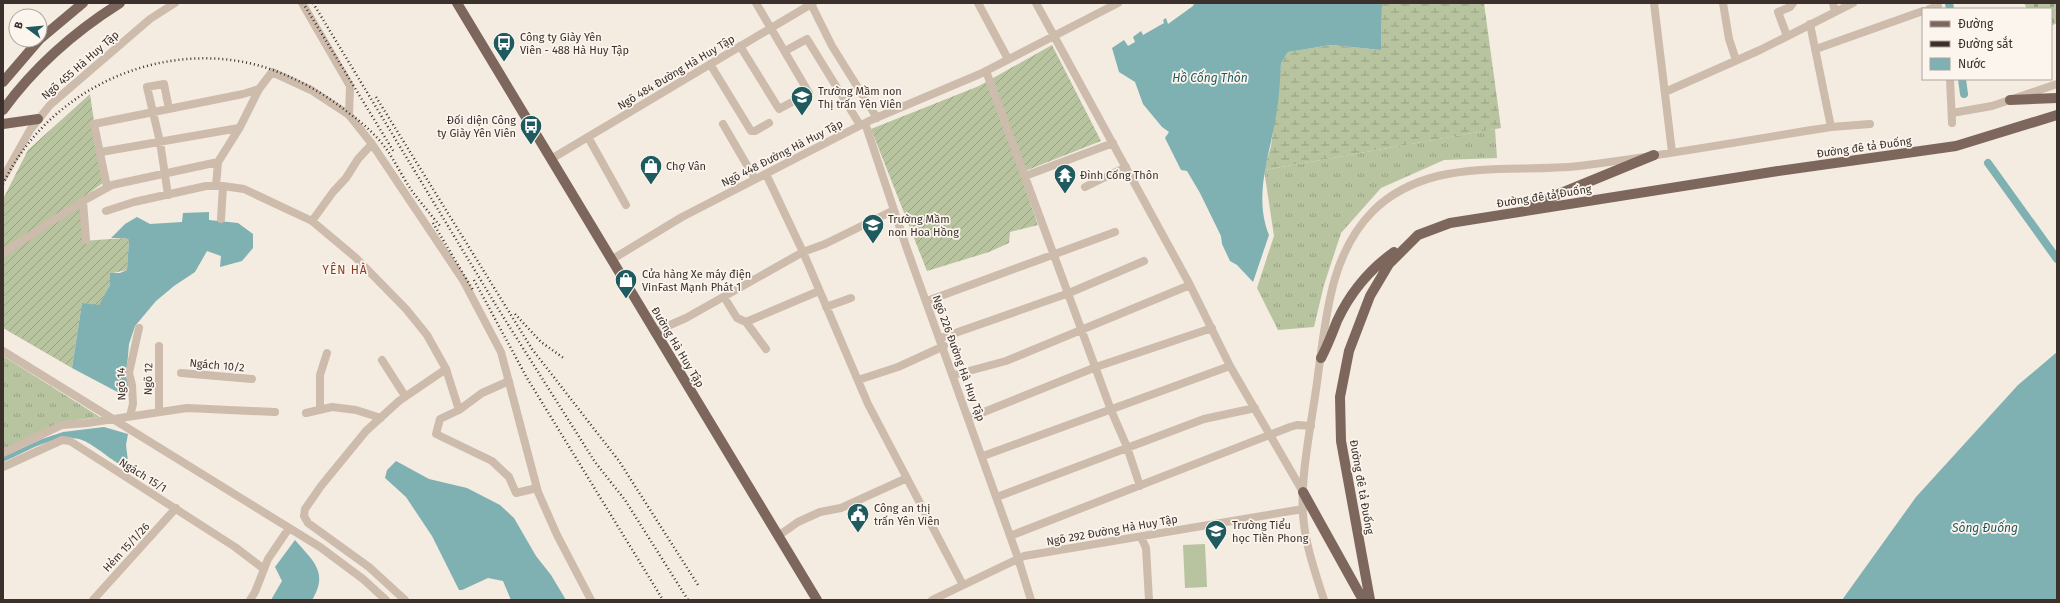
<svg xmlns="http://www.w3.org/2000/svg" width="2060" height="603" viewBox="0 0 2060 603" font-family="'Fira Sans',sans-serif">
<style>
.grass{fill:url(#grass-tufts)}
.wetland{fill:url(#wetland-marsh)}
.cemetery{fill:url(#cemetery-stones)}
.park{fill:#b8c4a0}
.garden{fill:url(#garden-furrows)}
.water{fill:#7fb0b2}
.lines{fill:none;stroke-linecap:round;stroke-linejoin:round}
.canal{stroke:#7fb0b2;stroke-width:8}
.minor{stroke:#cdbbac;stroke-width:8}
.major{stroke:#7d675c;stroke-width:10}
.rail{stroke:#3b302b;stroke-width:2.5;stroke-dasharray:1 3;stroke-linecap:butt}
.labels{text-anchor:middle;stroke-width:3.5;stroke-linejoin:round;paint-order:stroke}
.poi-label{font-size:11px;fill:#3b302b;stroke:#fbf5ee;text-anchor:start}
.street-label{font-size:11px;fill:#3b302b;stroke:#fbf5ee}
.water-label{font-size:12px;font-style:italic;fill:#1f5a5e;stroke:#fbf5ee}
.neighbourhood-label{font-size:12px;letter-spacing:1px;fill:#8c3b22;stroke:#fbf5ee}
</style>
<defs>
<pattern id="grass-tufts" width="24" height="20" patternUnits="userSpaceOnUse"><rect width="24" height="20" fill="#b8c4a0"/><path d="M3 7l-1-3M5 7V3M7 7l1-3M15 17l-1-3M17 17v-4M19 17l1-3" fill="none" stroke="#97a083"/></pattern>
<pattern id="wetland-marsh" width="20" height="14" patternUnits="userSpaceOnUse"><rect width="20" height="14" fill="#b8c4a0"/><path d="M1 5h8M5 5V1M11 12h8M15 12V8" fill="none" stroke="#97a083"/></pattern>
<pattern id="cemetery-stones" width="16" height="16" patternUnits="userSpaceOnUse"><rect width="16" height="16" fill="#b8c4a0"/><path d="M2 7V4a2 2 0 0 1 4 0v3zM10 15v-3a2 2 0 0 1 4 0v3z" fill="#97a083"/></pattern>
<pattern id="garden-furrows" width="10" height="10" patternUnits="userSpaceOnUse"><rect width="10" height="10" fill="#b8c4a0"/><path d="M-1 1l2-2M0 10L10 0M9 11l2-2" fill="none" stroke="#97a083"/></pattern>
</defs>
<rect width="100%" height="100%" fill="#f4ebe1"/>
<path class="grass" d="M1495,129L1497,158L1444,160L1381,188L1341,233L1324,285L1314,327L1278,330L1257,288L1274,236L1264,170Z
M3,356L100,417L61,422L3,450Z"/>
<path class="wetland" d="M1382,3H1484L1501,128L1264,170L1271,146L1281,63L1288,52L1331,45L1381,50Z"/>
<path class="cemetery" d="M2024,3H2057V23L2051,26V9H2027Z"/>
<path class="park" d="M1205,544L1207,587L1185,588L1183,545Z"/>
<path class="garden" d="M1052,45L1101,141L1020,173L1038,225L1010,232L1009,243L989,252L927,271L871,129L979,86Z
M90,94L103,183L82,198V241L125,238L129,240L127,270L113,273L110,285L99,306L82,303L72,368L3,328V199L28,150Z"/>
<path class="water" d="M1194,3H1382L1381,50L1331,45L1288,52L1281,63C1280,81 1279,99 1276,116C1270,154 1253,196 1269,235L1253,282L1237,265L1230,261L1222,244L1221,236L1200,193L1187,171L1181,170L1165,138L1169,132L1162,127L1143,104L1135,82L1119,72L1112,48L1124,40L1128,46L1135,42L1133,37L1141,31L1143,35L1164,23L1163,20L1166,18L1168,24L1193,6Z
M209,212V220L238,223L253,234V248L242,261L220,267L221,256L207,251L195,272L174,286L156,301L135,326L129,344L127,367L129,387L125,396L72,368L82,303L99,305L110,285V273H120L127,270L129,240L125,238H111L125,224L137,217L150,224L182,222L183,213Z
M2057,352V600H1842L1916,497L2018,385Z
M104,427L128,434L126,445L129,469C116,464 103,452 90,444C64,427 29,451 3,462V457L42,439L63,432Z
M396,461L429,479L467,488L500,505L514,518L536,556L551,575L566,600H511L503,581L488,578L462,590H459L432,536L406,497L385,478L387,470Z
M295,540C313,561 329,572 312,600H271L282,581L275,567Z"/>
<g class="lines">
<path class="canal" d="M1949,3L1950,9
M1962,79L1964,94
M1988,163L2057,259"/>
<path class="minor" d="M302,3L350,86L349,115
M978,3L1008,59
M1036,3L1190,285L1230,366L1303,492
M1654,3L1672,152
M1723,3L1729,39L1736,60
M1833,3L1835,12
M811,4L832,46L877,118
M1929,9L1938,6
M1810,24L1831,127
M1787,36L1778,12L1790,7L1793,3
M740,46L779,109L809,93L756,3
M1816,49L1923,11
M785,51L807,39L860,125
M710,64L751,131H755L769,123
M986,71L1111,410L1127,447L1140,486
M1950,79L1952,123
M1665,92L1760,50L1853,3
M1952,113L1992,106L2057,84
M865,123L907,249L1018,558L1031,600
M723,124L755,179
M588,137L626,205
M101,152L239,128
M551,159L813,3
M766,174L803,252L868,404L963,585
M1025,176L1113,143
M3,178L30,130L50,105L150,19L175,3
M216,186L218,162L240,127L259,89L272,72L311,90L349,115L372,144L463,280L501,352L538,492L557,535L591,600
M107,187L94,124L243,94L259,89
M1085,187L1126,167
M168,195L160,142L147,87L164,84L169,109
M83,201L86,240
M106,211L134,202L206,186H223L244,189L312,221L355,257L406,309L427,335L446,369L459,410
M221,219L223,186
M312,221L333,192L346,178L358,159L372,144
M3,253L83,201L112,185L218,162
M611,260L682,217L806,153L871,120L980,74L1118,3
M724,297L737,318L746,322L819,291
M927,301L1115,232
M826,307L851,298
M746,322L766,349
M654,332L686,318L803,252L825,244L894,210
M941,338L1069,293L1144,261
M3,351L320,547L363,579L386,600
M382,360L405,396
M181,373L252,379
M954,375L1006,361L1190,285
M858,380L898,367L944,346
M509,381L482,393L459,410L440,419L436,434L492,461L509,477L516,493L537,488
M320,410V375L327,353
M159,412V346
M306,413L332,407L356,410L381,418
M130,416L133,404L132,385L129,373L139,328
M969,418L1096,367L1212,328
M3,453L62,425L87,423L187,408L275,412
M983,456L1230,366
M3,467L62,440L70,441L235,547L264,569
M997,497L1204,419L1255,408
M778,536L798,522L820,512L841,508L907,478
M1010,536L1290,427L1297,425L1311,426
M1141,537L1146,548L1149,600
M93,600L176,508
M250,600L255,592L268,559L289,528
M405,600L369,567L308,523L304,516L305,509L321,486L366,431L399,401L446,369
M932,600L1024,556L1303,509
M1324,600C1315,572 1305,544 1303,515C1300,472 1313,417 1318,375C1326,318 1330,254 1373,211C1391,193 1414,182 1438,176C1484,165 1532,171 1579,166C1663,156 1747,140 1831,127L1870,124"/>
<path class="major" d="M457,3L817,600
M40,39L83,3
M3,82L39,40
M2010,100L2057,98
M3,110C35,66 74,32 120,3
M3,124L38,119
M1532,205L1654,155
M1321,358C1327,347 1332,334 1337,321C1350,293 1369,270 1394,252
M1303,492L1363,600
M1370,600L1341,441L1340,397L1349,351L1370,296L1389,264L1418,235L1450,223L1778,171L1956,146L2057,115"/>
<path class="rail" d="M303,3L394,152
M313,3L497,307L595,462L625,500L688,600
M376,97L532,349L619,461L698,585
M3,184C47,91 157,39 257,65C290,74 323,92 350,114C363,123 378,137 387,150C396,163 403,178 412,191C421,203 431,215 441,227
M433,223L473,290
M474,280L527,378L663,600
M515,314L541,342L565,359"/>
</g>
<defs>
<g id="bus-pin" transform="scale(1.15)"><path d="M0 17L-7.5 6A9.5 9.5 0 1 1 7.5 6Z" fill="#1f5a5e" stroke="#fbf5ee"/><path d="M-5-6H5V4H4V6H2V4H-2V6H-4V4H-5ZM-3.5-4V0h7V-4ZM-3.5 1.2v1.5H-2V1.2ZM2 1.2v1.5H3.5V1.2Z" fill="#fff"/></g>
<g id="school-pin" transform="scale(1.15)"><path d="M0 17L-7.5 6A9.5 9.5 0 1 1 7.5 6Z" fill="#1f5a5e" stroke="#fbf5ee"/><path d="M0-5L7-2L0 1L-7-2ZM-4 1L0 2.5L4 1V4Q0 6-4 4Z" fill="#fff"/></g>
<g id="shop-pin" transform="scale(1.15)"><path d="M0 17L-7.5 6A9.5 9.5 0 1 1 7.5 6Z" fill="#1f5a5e" stroke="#fbf5ee"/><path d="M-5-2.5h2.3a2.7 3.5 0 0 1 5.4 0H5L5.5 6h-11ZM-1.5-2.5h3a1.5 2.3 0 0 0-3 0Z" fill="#fff"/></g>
<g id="temple-pin" transform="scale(1.15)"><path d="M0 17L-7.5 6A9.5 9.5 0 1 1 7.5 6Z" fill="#1f5a5e" stroke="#fbf5ee"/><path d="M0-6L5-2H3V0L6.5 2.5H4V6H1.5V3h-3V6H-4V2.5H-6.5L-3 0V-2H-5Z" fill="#fff"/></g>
<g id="civic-pin" transform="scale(1.15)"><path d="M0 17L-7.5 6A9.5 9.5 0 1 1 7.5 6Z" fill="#1f5a5e" stroke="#fbf5ee"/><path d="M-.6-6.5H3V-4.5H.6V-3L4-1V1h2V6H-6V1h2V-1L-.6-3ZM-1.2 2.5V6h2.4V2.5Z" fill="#fff"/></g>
</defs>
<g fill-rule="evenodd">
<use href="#bus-pin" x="504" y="43"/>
<use href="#school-pin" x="802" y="97"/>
<use href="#bus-pin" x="531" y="126"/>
<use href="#shop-pin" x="651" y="166"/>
<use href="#temple-pin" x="1065" y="175"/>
<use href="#school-pin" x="873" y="225"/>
<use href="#shop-pin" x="626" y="280"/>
<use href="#civic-pin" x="858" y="514"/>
<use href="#school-pin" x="1216" y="531"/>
</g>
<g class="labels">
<g class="poi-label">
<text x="520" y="41">Công ty Giày Yên<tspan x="520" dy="13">Viên - 488 Hà Huy Tập</tspan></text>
<text x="818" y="95">Trường Mầm non<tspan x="818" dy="13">Thị trấn Yên Viên</tspan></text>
<text x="516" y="124" text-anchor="end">Đối diện Công<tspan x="516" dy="13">ty Giày Yên Viên</tspan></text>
<text x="666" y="170">Chợ Vân</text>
<text x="1080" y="179">Đình Cống Thôn</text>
<text x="888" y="223">Trường Mầm<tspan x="888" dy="13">non Hoa Hồng</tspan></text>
<text x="642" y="278">Cửa hàng Xe máy điện<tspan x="642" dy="13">VinFast Mạnh Phát 1</tspan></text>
<text x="874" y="512">Công an thị<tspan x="874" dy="13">trấn Yên Viên</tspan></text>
<text x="1232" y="529">Trường Tiểu<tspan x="1232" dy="13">học Tiền Phong</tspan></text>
</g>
<g class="street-label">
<text transform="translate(80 65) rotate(-41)" y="4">Ngõ 455 Hà Huy Tập</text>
<text transform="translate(676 72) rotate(-31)" y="4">Ngõ 484 Đường Hà Huy Tập</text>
<text transform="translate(1864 147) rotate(-8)" y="4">Đường đê tả Đuống</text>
<text transform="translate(782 153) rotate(-27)" y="4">Ngõ 448 Đường Hà Huy Tập</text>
<text transform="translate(1544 196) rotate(-9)" y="4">Đường đê tả Đuống</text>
<text transform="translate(678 347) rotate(59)" y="4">Đường Hà Huy Tập</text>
<text transform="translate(959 358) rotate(70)" y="4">Ngõ 226 Đường Hà Huy Tập</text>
<text transform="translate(217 365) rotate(5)" y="4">Ngách 10/2</text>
<text transform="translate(148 379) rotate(-89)" y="4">Ngõ 12</text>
<text transform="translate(121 384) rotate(-92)" y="4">Ngõ 14</text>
<text transform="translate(143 475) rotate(32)" y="4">Ngách 15/1</text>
<text transform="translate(1362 487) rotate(80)" y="4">Đường đê tả Đuống</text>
<text transform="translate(1112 530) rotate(-10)" y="4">Ngõ 292 Đường Hà Huy Tập</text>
<text transform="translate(126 547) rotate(-47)" y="4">Hẻm 15/1/26</text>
</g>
<g class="water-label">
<text x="1210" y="82">Hồ Cống Thôn</text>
<text x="1985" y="532">Sông Đuống</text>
</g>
<g class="neighbourhood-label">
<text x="345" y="274">YÊN HÀ</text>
</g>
</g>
<rect width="2060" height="603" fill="none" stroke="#3b302b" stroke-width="8"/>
<rect x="1922" y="8" width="130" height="72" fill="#fbf5ee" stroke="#aea6a0"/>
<rect x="1930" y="21" width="20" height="6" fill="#7d675c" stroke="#aea6a0"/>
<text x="1958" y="28" font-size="12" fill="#3b302b">Đường</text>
<rect x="1930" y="41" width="20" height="6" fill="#3b302b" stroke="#aea6a0"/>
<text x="1958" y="48" font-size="12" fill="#3b302b">Đường sắt</text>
<rect x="1930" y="58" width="20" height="12" fill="#7fb0b2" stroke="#aea6a0"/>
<text x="1958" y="68" font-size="12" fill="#3b302b">Nước</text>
<g transform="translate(28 28) rotate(286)"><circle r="19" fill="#fbf5ee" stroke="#aea6a0"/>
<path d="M0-3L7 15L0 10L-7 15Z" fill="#1f5a5e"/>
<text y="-6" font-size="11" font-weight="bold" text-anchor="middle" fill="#3b302b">B</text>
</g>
</svg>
